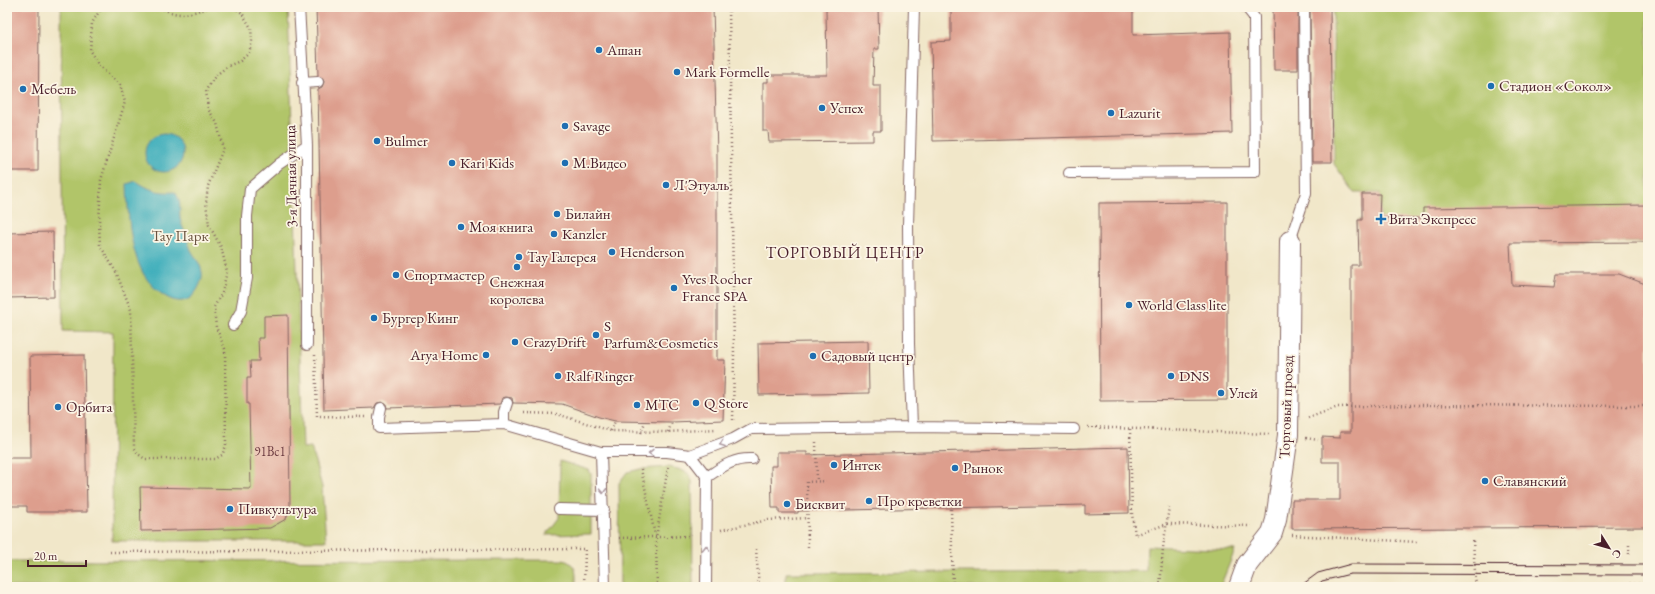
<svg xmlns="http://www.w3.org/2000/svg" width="1655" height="594" viewBox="0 0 1655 594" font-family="'EB Garamond',serif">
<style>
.green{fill:#b1c569;stroke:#7e724a}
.water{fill:#40afbc;stroke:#456774}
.building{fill:#dd9e8d}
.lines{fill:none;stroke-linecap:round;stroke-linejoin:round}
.service-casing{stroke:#846562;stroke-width:12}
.minor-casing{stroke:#846562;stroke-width:22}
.path{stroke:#846562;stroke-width:2.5;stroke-dasharray:1 3;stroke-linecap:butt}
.service{stroke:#fff;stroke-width:10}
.minor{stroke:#fff;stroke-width:20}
.tram{stroke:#4a1f2b;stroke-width:1}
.oneway{stroke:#ae9aa0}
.poi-dot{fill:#1f6fb2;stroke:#fcf5e5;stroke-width:1.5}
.labels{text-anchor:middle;stroke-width:3.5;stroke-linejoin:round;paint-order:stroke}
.number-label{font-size:13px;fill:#6f3f44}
.poi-label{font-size:15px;fill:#4a1f2b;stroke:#fcf5e5;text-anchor:start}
.street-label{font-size:15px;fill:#4a1f2b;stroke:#fcf5e5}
.park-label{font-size:15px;fill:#69513e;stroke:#fcf5e5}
.neighbourhood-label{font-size:16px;letter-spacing:1px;fill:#4a1f2b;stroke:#fcf5e5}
</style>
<rect width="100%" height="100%" fill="#fcf5e5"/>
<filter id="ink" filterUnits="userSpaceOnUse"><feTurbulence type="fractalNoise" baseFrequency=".025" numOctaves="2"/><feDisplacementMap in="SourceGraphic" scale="8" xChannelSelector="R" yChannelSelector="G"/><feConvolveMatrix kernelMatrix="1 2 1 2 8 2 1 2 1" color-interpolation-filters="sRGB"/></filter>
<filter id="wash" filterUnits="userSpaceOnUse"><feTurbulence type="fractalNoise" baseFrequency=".012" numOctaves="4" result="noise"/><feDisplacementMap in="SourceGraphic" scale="16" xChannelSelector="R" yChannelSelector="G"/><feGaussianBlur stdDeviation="0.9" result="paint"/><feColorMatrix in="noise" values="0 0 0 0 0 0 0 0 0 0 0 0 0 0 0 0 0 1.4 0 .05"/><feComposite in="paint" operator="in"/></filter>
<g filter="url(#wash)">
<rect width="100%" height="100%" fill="#f1e7c9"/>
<path class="green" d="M61,7H288L303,448L311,447L322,487L326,541H112L113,332L63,331Z
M1333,7H1648V242L1359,243L1358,220L1380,218V193H1355L1334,164Z
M560,461L589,470L591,474V534L546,535L559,518Z
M668,467L678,469L688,473L692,481L693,587H620L619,483L627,472L641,469Z
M1147,546L1235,550L1220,587H786V573L1146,571Z
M563,560C578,564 576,574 576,587H7V561Z"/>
<path class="water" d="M145 153a19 19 0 1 1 38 0a19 19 0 1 1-38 0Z
M136,181C150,190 157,193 175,192C182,201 179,208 180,218C181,223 183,228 185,233C187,239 189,245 191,250C195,257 201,265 202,272C203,278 200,285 197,290C182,316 153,291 143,273C129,246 128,213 127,184Z"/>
<g id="blocks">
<path class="building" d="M7,7H39L38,171H7Z
M316,7H713L717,155V360H725L723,420L672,422L615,421L599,417L562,404L513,403L512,398L506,397L502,398L500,404L387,408L386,404L382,402L377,403L374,408L324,410L318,89L322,87L324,82L323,78L318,76Z
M826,7H878L879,49H874L873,86H881V131H873V141L769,142L768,131H763V82H768V75H827Z
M951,7H1133V35L1230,32L1232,133L933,141L931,42L951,41Z
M1273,7H1298V70H1274Z
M1310,7H1330L1332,162H1312Z
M1362,194H1380L1379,218H1423V208L1648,205V242L1510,243L1512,285L1554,287L1556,274H1619L1648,285V527L1292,529V500H1340V462H1322V437L1340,438V432H1351V265H1359L1358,220H1362Z
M1227,202V400L1100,401L1099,203Z
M53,232L54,297L7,298V233Z
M288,315L290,506L286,519L270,528L141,531L140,487L251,489L249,404H247V378H251L250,361H259L258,338H264V316Z
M868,341L869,393L759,395L758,343Z
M84,355L87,512H27V506H7V458H31L30,356Z
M1128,447L1129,513L1085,514V505L798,511V513H779V508H772L771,466H777V452H807V455Z"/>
</g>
</g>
<g filter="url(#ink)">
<use href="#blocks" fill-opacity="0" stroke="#846562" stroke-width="1"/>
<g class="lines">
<g class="service-casing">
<path id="service" d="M299,7L307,145V345
M914,7L908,225L909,344L912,427L1074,429
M302,83L318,82
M1069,173L1255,172L1254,17L1246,7
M1290,241L1306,193L1304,7
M233,325L241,311L247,278V216L250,189L279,164L307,145
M381,408L379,417V428L504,424L601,452H667L690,455L733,439L751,429L912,427
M504,424V412L507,403
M601,452L605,587
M690,455L707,477L706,587
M707,477C722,467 733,458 752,459
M559,509L604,510"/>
</g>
<g class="minor-casing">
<path id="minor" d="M1239,587L1247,565L1272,533L1276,520L1288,435L1290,241"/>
</g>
<path class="path" d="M102,7L92,23L90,51L99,66L120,85L125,102L101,180L99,223L100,245L116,272L131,310L134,447L138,454L145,459H215L222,455L226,446L225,349L216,327L214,307L222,293L227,271L221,247L209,225L206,203L208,186L223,149L217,123L208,109L206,90L216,75L228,66L240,61L249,53L252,41L251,28L242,13L233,7
M160,7C179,19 191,13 210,7
M729,7L734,355L733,422
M315,355L317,416L365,417
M524,413L557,414L611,431L668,432L716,429
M1308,418L1338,407L1409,405L1648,406
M1088,427L1269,434
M1130,429L1132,514L1135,535L1167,524L1251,526
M611,431L615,421
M668,432L672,422
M641,433L645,422
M1306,438L1318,440
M816,442L817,482
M641,469L655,535
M951,509L953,587
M721,530L768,520L808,518
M1292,535L1417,542
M619,538L692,536
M1473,541L1476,587
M808,547L807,482L826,481
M756,549L759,587
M110,552L585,549L584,587
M1629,554V542
M435,587V586
M494,587L495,585V587
M657,587L656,538L668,467
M1160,587L1163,548L1169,507
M1629,587V584H1648"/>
<use href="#service" class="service"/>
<use href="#minor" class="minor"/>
<path class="tram" d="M1299,587L1318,573L1351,564L1648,565
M1315,587L1322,581L1350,574L1648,575"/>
</g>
<defs><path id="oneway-chevron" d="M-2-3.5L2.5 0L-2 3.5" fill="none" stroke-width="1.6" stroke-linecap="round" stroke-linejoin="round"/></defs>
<g class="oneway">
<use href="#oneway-chevron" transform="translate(722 444) rotate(160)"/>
<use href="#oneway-chevron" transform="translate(651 453) rotate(179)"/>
<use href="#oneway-chevron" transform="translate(603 491) rotate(87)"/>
<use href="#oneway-chevron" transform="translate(706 548) rotate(-90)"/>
</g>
</g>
<g class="poi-dot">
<circle cx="599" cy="50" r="4"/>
<circle cx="677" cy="72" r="4"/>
<circle cx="1491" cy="86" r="4"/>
<circle cx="23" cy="89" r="4"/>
<circle cx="822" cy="108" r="4"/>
<circle cx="1111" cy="113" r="4"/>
<circle cx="565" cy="126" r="4"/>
<circle cx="377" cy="141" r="4"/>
<circle cx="452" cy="163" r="4"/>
<circle cx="565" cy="163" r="4"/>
<circle cx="666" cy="185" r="4"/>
<circle cx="557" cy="214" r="4"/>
<path d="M1379 213h4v4h4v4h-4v4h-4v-4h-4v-4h4z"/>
<circle cx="461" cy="227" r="4"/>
<circle cx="554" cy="234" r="4"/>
<circle cx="612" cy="252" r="4"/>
<circle cx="519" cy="257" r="4"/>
<circle cx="517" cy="267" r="4"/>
<circle cx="396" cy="275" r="4"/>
<circle cx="674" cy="288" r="4"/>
<circle cx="1129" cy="305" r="4"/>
<circle cx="374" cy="318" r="4"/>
<circle cx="596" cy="335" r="4"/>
<circle cx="515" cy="342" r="4"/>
<circle cx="486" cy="355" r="4"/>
<circle cx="813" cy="356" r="4"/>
<circle cx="558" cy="376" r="4"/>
<circle cx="1171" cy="376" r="4"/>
<circle cx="1221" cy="393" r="4"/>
<circle cx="696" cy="403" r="4"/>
<circle cx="637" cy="405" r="4"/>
<circle cx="58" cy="407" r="4"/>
<circle cx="834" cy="465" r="4"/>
<circle cx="955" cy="468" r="4"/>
<circle cx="1485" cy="481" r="4"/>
<circle cx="869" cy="501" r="4"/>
<circle cx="787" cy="504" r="4"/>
<circle cx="230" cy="509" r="4"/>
</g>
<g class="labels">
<g class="number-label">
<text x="270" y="456">91Вс1</text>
</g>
<g class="poi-label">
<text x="607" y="55">Ашан</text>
<text x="685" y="77">Mark Formelle</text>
<text x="1499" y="91">Стадион «Сокол»</text>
<text x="31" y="94">Мебель</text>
<text x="830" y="113">Успех</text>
<text x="1119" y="118">Lazurit</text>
<text x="573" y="131">Savage</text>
<text x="385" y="146">Bulmer</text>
<text x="460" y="168">Kari Kids</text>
<text x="573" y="168">М.Видео</text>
<text x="674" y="190">Л'Этуаль</text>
<text x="565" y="219">Билайн</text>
<text x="1389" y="224">Вита Экспресс</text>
<text x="469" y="232">Моя книга</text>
<text x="562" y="239">Kanzler</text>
<text x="620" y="257">Henderson</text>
<text x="527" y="262">Тау Галерея</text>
<text x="404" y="280">Спортмастер</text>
<text x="682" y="284">Yves Rocher<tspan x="682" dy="17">France SPA</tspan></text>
<text x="517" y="287" text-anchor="middle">Снежная<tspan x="517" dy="17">королева</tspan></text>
<text x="1137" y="310">World Class lite</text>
<text x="382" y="323">Бургер Кинг</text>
<text x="604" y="331">S<tspan x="604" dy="17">Parfum&amp;Cosmetics</tspan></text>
<text x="523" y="347">CrazyDrift</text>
<text x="478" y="360" text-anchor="end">Arya Home</text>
<text x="821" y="361">Садовый центр</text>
<text x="566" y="381">Ralf Ringer</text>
<text x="1179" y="381">DNS</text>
<text x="1229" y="398">Улей</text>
<text x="704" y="408">Q Store</text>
<text x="645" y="410">МТС</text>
<text x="66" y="412">Орбита</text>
<text x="842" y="470">Интек</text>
<text x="963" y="473">Рынок</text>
<text x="1493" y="486">Славянский</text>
<text x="877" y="506">Про креветки</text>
<text x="795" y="509">Бисквит</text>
<text x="238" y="514">Пивкультура</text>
</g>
<g class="street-label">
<text transform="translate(291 176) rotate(-91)" y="5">3-я Дачная улица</text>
<text transform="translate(1286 407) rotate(-88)" y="5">Торговый проезд</text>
</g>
<g class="park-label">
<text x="180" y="241">Тау Парк</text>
</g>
<g class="neighbourhood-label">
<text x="845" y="258">ТОРГОВЫЙ ЦЕНТР</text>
</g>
</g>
<rect width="1655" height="594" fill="none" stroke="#fcf5e5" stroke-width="24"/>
<g transform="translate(1609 548) rotate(127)" stroke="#fcf5e5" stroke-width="3" paint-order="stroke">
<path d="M0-3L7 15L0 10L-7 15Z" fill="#4a1f2b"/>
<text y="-6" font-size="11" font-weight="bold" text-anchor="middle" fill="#4a1f2b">С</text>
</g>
<path d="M28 560v6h58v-6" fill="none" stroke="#4a1f2b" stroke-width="2"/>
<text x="34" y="560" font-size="12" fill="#4a1f2b" stroke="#fcf5e5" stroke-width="3" paint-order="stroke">20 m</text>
</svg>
